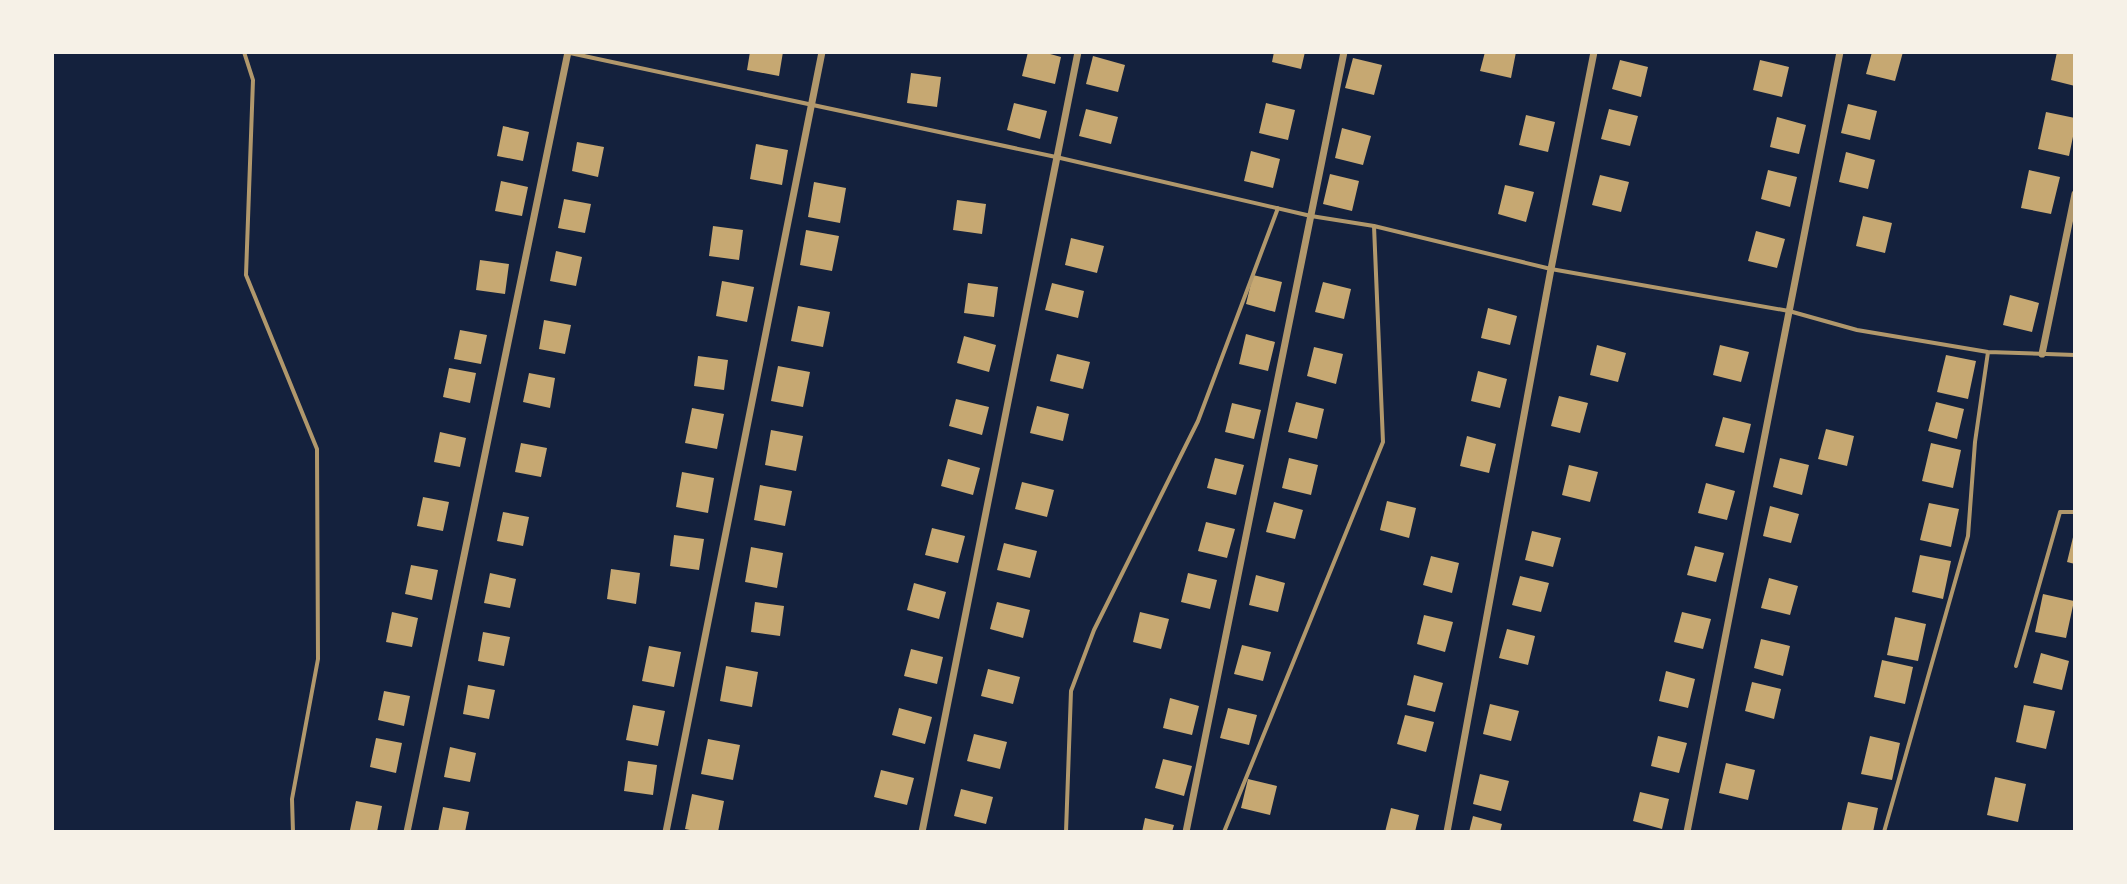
<svg xmlns="http://www.w3.org/2000/svg" width="2127" height="884" viewBox="0 0 2127 884" font-family="Barlow,sans-serif">
<style>
.building{fill:#c6a872}
.lines{fill:none;stroke-linecap:round;stroke-linejoin:round}
.service{stroke:#b1986c;stroke-width:4}
.minor{stroke:#b1986c;stroke-width:7}
</style>
<rect width="100%" height="100%" fill="#14213d"/>
<path class="building" d="M750,52H783L779,76L747,70Z
M1028,52H1043L1061,57L1055,84L1022,76Z
M1274,52H1305L1301,69L1272,62Z
M1485,52H1516L1511,78L1480,71Z
M1872,52H1903L1895,81L1866,74Z
M2057,52H2075V86L2051,80Z
M1093,56L1125,65L1118,92L1086,84Z
M1353,58L1382,65L1374,95L1345,88Z
M1620,60L1648,67L1641,97L1612,89Z
M1760,60L1789,67L1782,97L1753,90Z
M911,73L941,77L937,107L907,103Z
M1014,103L1047,111L1040,139L1007,130Z
M1266,103L1295,110L1288,140L1259,133Z
M1848,104L1877,111L1870,140L1841,133Z
M1086,109L1118,117L1111,144L1079,136Z
M1609,109L1638,116L1630,146L1601,139Z
M2046,112L2075,118V127L2069,156L2038,149Z
M1526,115L1555,122L1548,152L1519,145Z
M1777,117L1806,125L1799,154L1770,147Z
M503,126L529,132L523,161L497,156Z
M1342,128L1371,136L1363,165L1335,158Z
M577,142L604,147L598,177L572,171Z
M756,144L788,150L782,185L750,179Z
M1251,151L1280,159L1273,188L1244,181Z
M1846,152L1875,160L1868,189L1839,182Z
M1768,170L1797,177L1790,207L1761,199Z
M2029,170L2060,177L2051,214L2021,208Z
M1330,174L1359,181L1352,211L1323,204Z
M1600,175L1629,182L1621,212L1592,205Z
M501,181L528,187L522,216L495,211Z
M814,182L846,188L840,223L808,217Z
M1505,185L1534,192L1526,222L1498,214Z
M564,199L591,204L585,233L558,228Z
M957,200L986,204L982,234L953,230Z
M1863,216L1892,223L1885,253L1856,246Z
M713,226L743,230L739,260L709,256Z
M806,230L839,236L832,271L800,265Z
M1756,231L1785,239L1777,268L1748,261Z
M1071,238L1104,246L1097,273L1065,265Z
M556,251L582,257L576,286L550,281Z
M480,260L509,264L505,294L476,290Z
M1253,275L1282,282L1275,312L1246,304Z
M722,281L754,287L747,322L716,316Z
M1323,282L1351,289L1344,319L1315,312Z
M968,283L998,287L994,317L964,313Z
M1052,283L1084,291L1078,318L1045,310Z
M2010,295L2039,303L2032,332L2003,325Z
M798,306L830,312L823,347L791,341Z
M1488,308L1517,316L1510,345L1481,338Z
M544,320L571,325L565,354L539,349Z
M460,330L487,335L481,364L454,359Z
M1246,334L1275,342L1268,371L1239,364Z
M964,336L996,345L989,372L957,363Z
M1597,345L1626,353L1618,382L1590,375Z
M1720,345L1749,352L1741,382L1713,375Z
M1314,347L1343,354L1336,384L1307,376Z
M1057,354L1090,362L1083,389L1050,381Z
M1946,355L1976,361L1968,399L1937,392Z
M698,356L728,360L724,390L694,386Z
M778,366L810,372L803,407L771,401Z
M449,368L476,373L470,403L443,397Z
M1478,371L1507,379L1500,408L1471,401Z
M529,373L555,378L550,408L523,402Z
M1559,396L1588,403L1580,433L1551,426Z
M956,399L989,407L982,435L949,426Z
M1296,402L1324,409L1317,439L1288,432Z
M1936,402L1964,409L1957,439L1928,431Z
M1232,403L1261,410L1254,439L1225,432Z
M1037,406L1069,414L1063,441L1030,433Z
M692,408L724,414L717,449L685,443Z
M1723,417L1751,424L1744,453L1715,446Z
M1826,429L1854,436L1847,466L1818,459Z
M771,430L803,436L796,471L765,465Z
M440,432L466,438L460,467L434,462Z
M1467,436L1496,444L1489,473L1460,466Z
M521,443L547,448L541,477L515,472Z
M1931,443L1961,450L1953,488L1922,481Z
M1215,458L1244,465L1236,495L1207,488Z
M1289,458L1318,465L1311,495L1282,488Z
M1780,458L1809,465L1802,495L1773,487Z
M948,459L980,468L973,495L941,486Z
M1569,465L1598,472L1590,502L1562,495Z
M682,472L714,478L708,513L676,507Z
M1022,482L1054,490L1047,517L1015,509Z
M1706,483L1735,491L1727,520L1698,513Z
M760,485L792,491L785,526L754,520Z
M423,497L449,502L443,531L417,526Z
M1387,501L1416,508L1409,538L1380,530Z
M1274,502L1303,510L1295,539L1266,532Z
M1929,503L1959,509L1951,547L1920,540Z
M1770,506L1799,514L1791,543L1763,536Z
M503,512L529,517L523,546L497,541Z
M1206,522L1235,529L1227,558L1198,551Z
M932,528L965,536L958,563L925,555Z
M1532,531L1561,538L1553,567L1525,560Z
M2074,533H2075V564L2067,562Z
M674,535L704,539L699,570L670,566Z
M1004,543L1037,551L1030,578L997,570Z
M1695,546L1724,553L1716,582L1687,575Z
M751,547L783,553L777,588L745,582Z
M1920,555L1951,561L1943,599L1912,592Z
M1431,556L1459,563L1452,593L1423,585Z
M411,565L438,570L432,600L405,594Z
M611,569L640,573L636,604L607,599Z
M490,573L516,579L510,608L484,603Z
M1188,573L1217,580L1210,609L1181,602Z
M1256,575L1285,583L1278,612L1249,605Z
M1520,576L1549,583L1541,612L1512,605Z
M1769,578L1798,586L1790,615L1761,608Z
M914,583L946,592L939,619L907,610Z
M2043,594L2074,601L2066,638L2035,632Z
M755,602L784,606L780,636L751,632Z
M997,602L1030,610L1023,638L990,629Z
M392,612L418,618L412,647L386,642Z
M1140,612L1169,619L1161,649L1133,642Z
M1682,612L1711,619L1703,649L1674,642Z
M1424,615L1453,622L1445,652L1417,644Z
M1895,617L1926,624L1918,661L1887,655Z
M1507,629L1535,636L1528,665L1499,658Z
M483,632L510,637L504,666L478,661Z
M1761,639L1790,646L1783,676L1754,668Z
M1242,645L1271,652L1263,681L1234,674Z
M649,646L681,652L674,687L642,681Z
M911,649L943,657L937,684L904,676Z
M2041,653L2069,661L2062,690L2033,683Z
M1882,660L1913,667L1905,704L1874,697Z
M726,666L758,672L752,707L720,701Z
M988,669L1020,677L1013,704L981,696Z
M1666,671L1695,679L1688,708L1659,701Z
M1414,675L1443,683L1435,712L1407,705Z
M1752,682L1781,689L1774,719L1745,711Z
M468,685L495,690L489,719L463,714Z
M384,691L410,696L404,726L378,720Z
M1170,698L1199,706L1192,735L1163,728Z
M1490,704L1519,711L1511,741L1483,734Z
M633,705L665,711L658,746L626,740Z
M2024,705L2055,711L2046,749L2016,742Z
M899,708L932,717L925,744L892,735Z
M1228,708L1257,715L1249,745L1220,738Z
M1405,715L1434,722L1426,752L1397,744Z
M974,734L1007,742L1000,769L967,761Z
M1658,736L1687,743L1679,773L1651,766Z
M1870,736L1900,743L1892,780L1861,774Z
M376,738L402,743L396,773L370,767Z
M708,739L740,745L733,780L701,774Z
M450,747L476,753L470,782L444,777Z
M1163,759L1192,766L1184,796L1155,788Z
M628,761L657,765L653,795L624,791Z
M1726,763L1755,770L1748,800L1719,793Z
M881,770L914,778L907,805L874,797Z
M1480,774L1509,781L1501,811L1473,804Z
M1995,777L2026,784L2018,822L1987,815Z
M1248,779L1277,786L1270,815L1241,808Z
M961,789L993,797L986,824L954,816Z
M1640,792L1669,799L1662,829L1633,821Z
M692,794L724,801L718,832H700L685,829Z
M356,801L382,806L377,832L350,830Z
M1848,802L1878,808L1873,832H1841Z
M443,807L469,812L465,832H438Z
M1391,808L1419,815L1415,832H1385Z
M1473,816L1502,824L1500,832H1469Z
M1145,818L1174,825L1172,832H1142Z"/>
<g class="lines">
<path class="service" d="M244,52L253,80L246,275L317,449L318,659L292,799L293,832
M570,53L1056,157L1311,216L1374,226L1551,269L1789,311L1857,330L1988,352L2075,355
M2016,666L2060,512H2075
M1066,832L1071,691L1094,630L1198,421L1278,208
M1224,832L1383,442L1374,226
M1884,832L1968,536L1975,442L1988,352"/>
<path class="minor" d="M2042,354L2075,194
M407,832L568,52
M666,832L822,52
M922,832L1078,52
M1186,832L1344,52
M1447,832L1551,269L1594,52
M1687,832L1840,52"/>
</g>
<rect width="2127" height="884" fill="none" stroke="#f6f1e7" stroke-width="108"/>
</svg>
